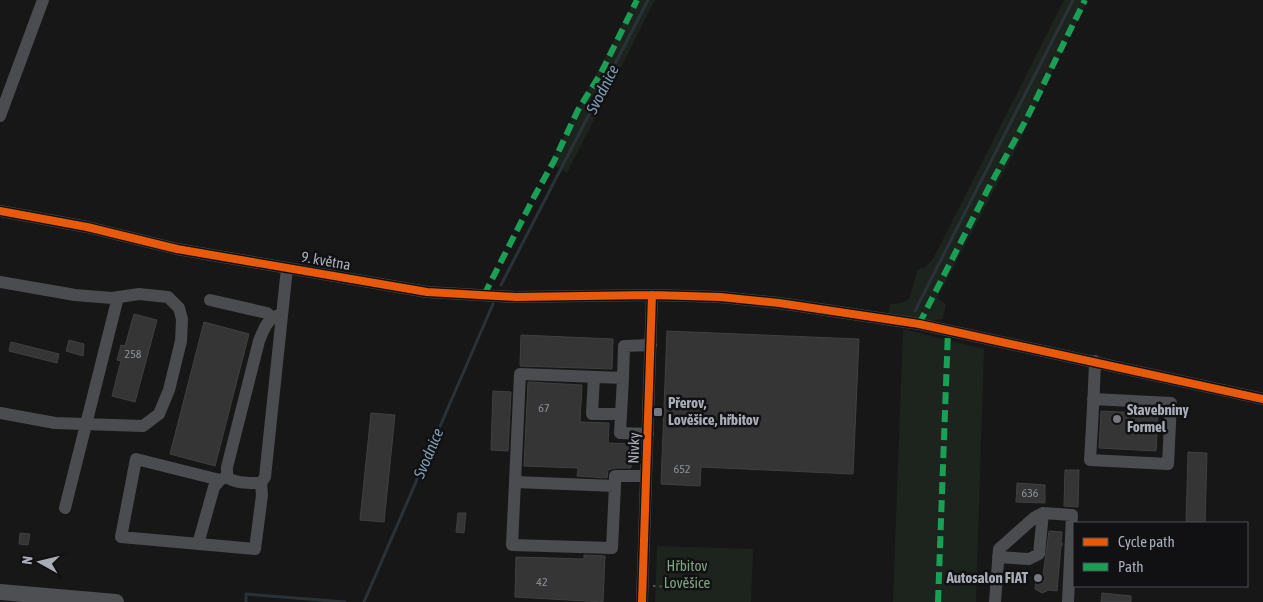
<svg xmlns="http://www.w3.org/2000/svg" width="1263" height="602" viewBox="0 0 1263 602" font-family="'Asap Condensed',sans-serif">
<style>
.green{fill:#1d241e}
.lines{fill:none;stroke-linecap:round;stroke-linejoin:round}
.stream{stroke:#2a3239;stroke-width:3}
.building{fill:#353536;stroke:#3f4043}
.path{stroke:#4d4e52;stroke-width:2;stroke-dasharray:2.5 4;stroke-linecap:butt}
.minor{stroke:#4b4c50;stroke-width:12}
.major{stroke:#4d4f52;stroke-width:16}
.quiet{stroke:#1a9f57;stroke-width:6;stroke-dasharray:12 6;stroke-linecap:butt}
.cycleway-casing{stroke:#111113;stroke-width:11}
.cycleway{stroke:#e8590c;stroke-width:8}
.poi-dot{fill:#757880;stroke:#111113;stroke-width:2}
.labels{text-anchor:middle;stroke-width:5;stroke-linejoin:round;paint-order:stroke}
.number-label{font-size:12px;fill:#8b8f98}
.street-label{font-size:15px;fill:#a8adb8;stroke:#111113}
.poi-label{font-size:15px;font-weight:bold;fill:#a8adb8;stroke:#111113;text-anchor:start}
.park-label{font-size:15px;fill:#7fa381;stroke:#111113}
.water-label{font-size:16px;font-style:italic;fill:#7f9bb3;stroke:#111113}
</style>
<rect width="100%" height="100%" fill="#171717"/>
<path class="green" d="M635,0H655L567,173L551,162C578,107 607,54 635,0Z
M1064,0H1088L1056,63L1018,145L937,298L946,304L943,319L930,321L889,313L890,304L901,303L909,299L918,269L925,267L933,259Z
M903,329L984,349L976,602H893Z
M657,546L753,549L751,602H655Z"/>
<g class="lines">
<path class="stream" d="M501,285L648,0
M915,311L1073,0
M246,602V594L345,602
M364,602L493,304"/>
</g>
<path class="building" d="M134,314L157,320L135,402L112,396L121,361L117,360L121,345L125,346Z
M204,322L249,334L215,466L170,454Z
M667,331L859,339L853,474L701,467L700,486L661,484Z
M521,335L613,339L612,369L520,366Z
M69,340L84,344L83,356L66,351Z
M11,342L59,354L57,363L9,351Z
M528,382L582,385L580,422L609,423L608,443L632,444L631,468H615L608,470L607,478L577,476L578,468L524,466Z
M493,391L511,392L508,451L491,450Z
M1101,411L1158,414L1156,451L1099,448Z
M371,413L395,415L384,522L360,520Z
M1188,452L1207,453L1205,523H1186Z
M1065,470H1079L1078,507L1064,506Z
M1017,483L1045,485V503L1016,502Z
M458,513H466L464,533L456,532Z
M1049,531L1062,532L1061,542L1063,544L1061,546L1057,591L1049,590L1042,593L1035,589L1036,574L1043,575Z
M20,533L30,534L28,545L19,544Z
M584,555L605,556L603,602L515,597L516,557L584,559Z
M1102,593L1131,596V602H1101Z"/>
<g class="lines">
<path class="path" d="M653,586L699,588"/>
<path class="minor" d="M0,116L43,0
M0,211L87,227L177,249L427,292L516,297L652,295L720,297L779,303L919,324L1263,399
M0,282L75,295L112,298L139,294L168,297L179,308L182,319L181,341L169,390L159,414L143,426L55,423L0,413
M210,300L267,313L273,318
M282,314C268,317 264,328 259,341L227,467V477C235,484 251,483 261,483L265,477L287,268
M594,377L592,414H621
M623,378L624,346L651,345
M1093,399L1171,403L1168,464L1090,460C1092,427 1094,394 1095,361
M220,480L136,459L121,537L255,549L262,495L261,483
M515,482L520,374L623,378L620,433L648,434
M615,486L515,482L512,545L612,548L615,486V476H646
M65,508L118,297
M198,544L214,487L220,480L226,477
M998,557L1029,559L1039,554L1043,513
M642,602L652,295
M995,602L999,549L1035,517L1043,513L1072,515L1068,602"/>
<path class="major" d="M0,592L116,602"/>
<path class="quiet" d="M484,295L534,197L554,161L578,110L601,73L637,0
M919,324L988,189L1026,120L1085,0
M938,602L948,330"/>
<g class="cycleway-casing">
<path id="cycleway" d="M0,211L87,227L177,249L427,292L516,297L652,295L720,297L779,303L919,324L1263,399
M642,602L652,295"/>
</g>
<use href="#cycleway" class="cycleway"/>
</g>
<g class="poi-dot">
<rect x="653" y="407" width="10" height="10" rx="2.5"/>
<circle cx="1117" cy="419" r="5"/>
<circle cx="1038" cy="578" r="5"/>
</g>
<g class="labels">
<g class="number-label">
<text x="133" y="358">258</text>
<text x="544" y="412">67</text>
<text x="682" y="473">652</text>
<text x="1030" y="497">636</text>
<text x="542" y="586">42</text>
</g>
<g class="street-label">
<text transform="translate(326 261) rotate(10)" y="5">9. května</text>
<text transform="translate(634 448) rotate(-88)" y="5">Nivky</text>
</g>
<g class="poi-label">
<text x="668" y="408">Přerov,<tspan x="668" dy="17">Lověšice, hřbitov</tspan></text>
<text x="1127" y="415">Stavebniny<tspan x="1127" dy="17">Formel</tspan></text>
<text x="1028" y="583" text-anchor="end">Autosalon FIAT</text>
</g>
<g class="park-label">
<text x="687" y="571">Hřbitov<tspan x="687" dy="17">Lověšice</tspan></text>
</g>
<g class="water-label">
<text transform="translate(602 89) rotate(-63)" y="6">Svodnice</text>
<text transform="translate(428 453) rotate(-67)" y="6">Svodnice</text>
</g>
</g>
<rect x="1073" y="522" width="175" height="65" fill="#111113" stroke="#4d4f55"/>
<rect x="1083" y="538" width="25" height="8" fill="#e8590c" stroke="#4d4f55"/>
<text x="1118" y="547" font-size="15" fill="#a8adb8">Cycle path</text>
<rect x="1083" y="563" width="25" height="8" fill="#1a9f57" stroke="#4d4f55"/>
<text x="1118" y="572" font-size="15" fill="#a8adb8">Path</text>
<g transform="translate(40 562) rotate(278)" stroke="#111113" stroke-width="4" paint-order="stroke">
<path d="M0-4L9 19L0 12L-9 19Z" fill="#a8adb8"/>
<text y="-8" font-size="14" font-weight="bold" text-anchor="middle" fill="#a8adb8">N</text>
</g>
</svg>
